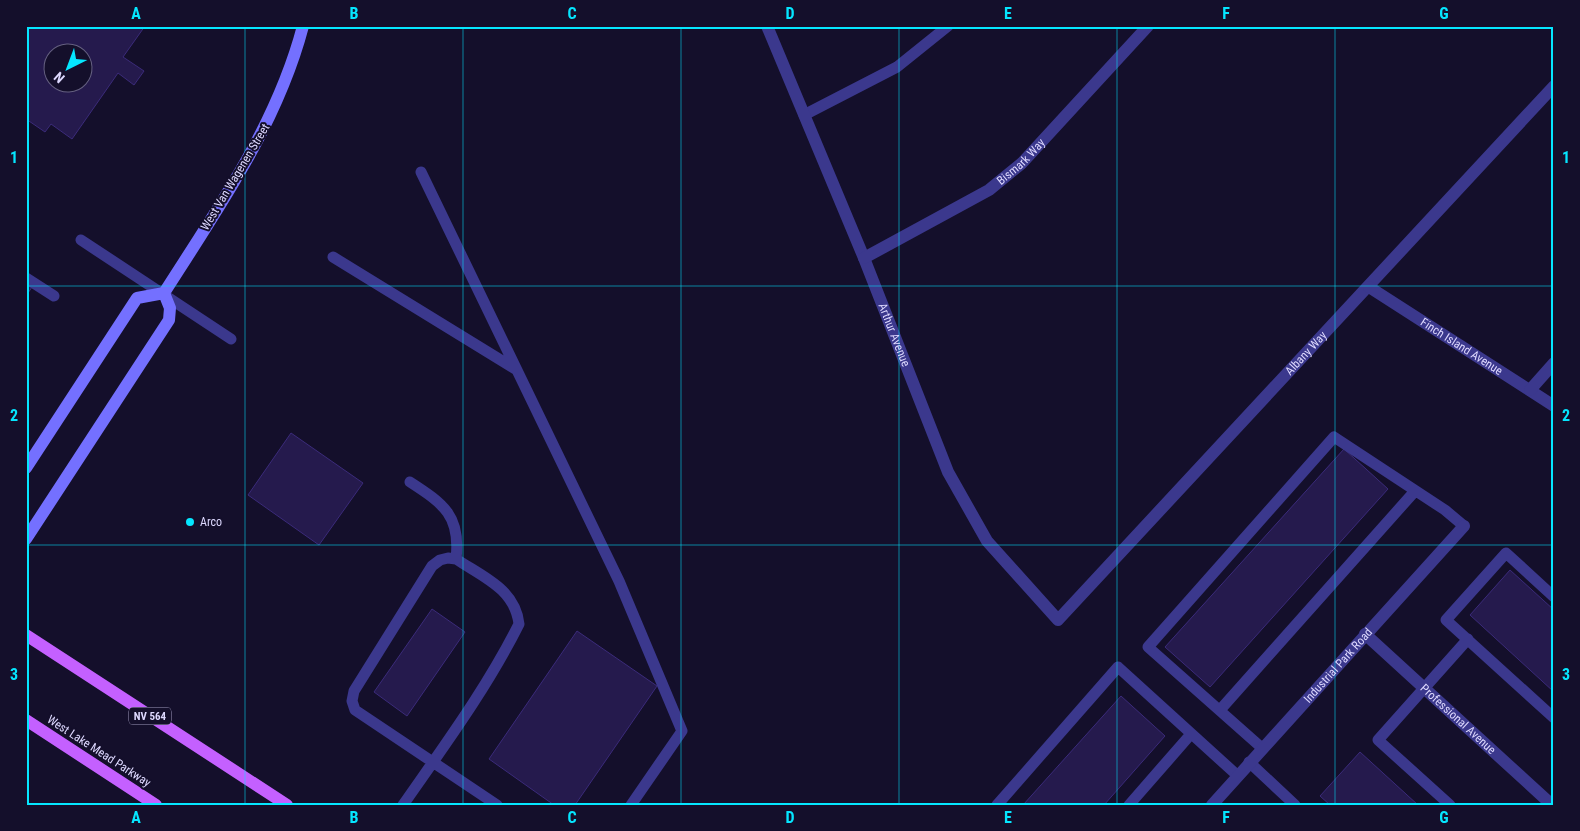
<svg xmlns="http://www.w3.org/2000/svg" width="1580" height="831" viewBox="0 0 1580 831" font-family="'Roboto Condensed',sans-serif">
<style>
.building{fill:#251a4d;stroke:#3b2b7a;fill-rule:evenodd}
.lines{fill:none;stroke-linecap:round;stroke-linejoin:round}
.lane{stroke:#3b388d;stroke-width:11}
.street{stroke:#3b388d;stroke-width:12}
.secondary{stroke:#7470ff;stroke-width:12}
.primary{stroke:#c460ff;stroke-width:12}
.grid{fill:none;stroke:#05e6ff;stroke-width:1;stroke-opacity:0.55}
.poi-dot{fill:#05e6ff;stroke:#140f2b;stroke-width:2}
.labels{text-anchor:middle;stroke-width:4;stroke-linejoin:round;paint-order:stroke}
.shield{fill:#140f2b;stroke:#a19cbf;stroke-width:1}
.shield-label{font-size:11px;font-weight:bold;fill:#ded9ff}
.street-label{font-size:12px;fill:#ded9ff;stroke:#140f2b}
.poi-label{font-size:12px;fill:#ded9ff;stroke:#140f2b;text-anchor:start}
.neatline{fill:none;stroke:#05e6ff;stroke-width:2}
.grid-label{font-size:16px;text-anchor:middle;font-weight:bold;fill:#05e6ff}
</style>
<rect width="100%" height="100%" fill="#140f2b"/>
<path class="building" d="M26,26H145L123,57L144,71L134,85L118,73L72,139L51,124L45,132L26,119ZM52,52H82V82H52Z
M26,283L32,287L26,296Z
M291,433L363,483L319,545L248,495Z
M1344,449L1388,489L1210,687L1165,647Z
M1510,570L1554,610V692L1470,615Z
M432,609L465,632L407,716L374,692Z
M577,631L657,686L575,805H554L489,759Z
M1121,696L1165,736L1104,805H1023Z
M1360,752L1418,805H1330L1320,796Z"/>
<g class="lines">
<path class="lane" d="M804,115L897,67L948,26
M421,172L619,581L682,731L631,805
M81,240L231,339
M333,257L517,370
M26,278L54,296
M410,482C444,504 461,516 456,559
M1554,597L1506,553L1446,620L1554,718
M1220,710L1415,491
M1262,748L1148,647L1334,437L1445,510L1464,526
M1249,762L1295,805
M403,805C444,746 487,688 519,624C515,589 483,577 456,559L448,558L440,560L432,566L354,691L352,701L355,710L497,805
M997,805L1118,667L1238,776
M1129,805L1191,734
M1450,805L1378,740L1468,639"/>
<g class="street">
<path id="s1" d="M767,26L864,258L948,472L987,541L1058,620L1554,86"/>
<path id="s2" d="M864,258L989,190L1022,163L1148,26"/>
<path id="s3" d="M1369,287L1554,406"/>
<path d="M1530,390L1554,363"/>
<path id="s4" d="M1365,634L1552,805"/>
<path id="s5" d="M1212,805L1464,526"/>
</g>
<path class="secondary" d="M26,468L137,298L164,293C218,208 277,125 303,26
M26,539L169,320L170,308L164,293"/>
<path class="primary" d="M26,635L287,805
M26,720L156,805"/>
</g>
<path class="grid" d="M245,26V805M463,26V805M681,26V805M899,26V805M1117,26V805M1335,26V805M26,286H1554M26,545H1554"/>
<circle class="poi-dot" cx="190" cy="522" r="5"/>
<g class="labels">
<rect class="shield" x="129" y="707.5" width="42" height="17" rx="4"/>
<g class="shield-label">
<text x="150" y="720">NV 564</text>
</g>
<g class="street-label">
<text dy="4" stroke="none"><textPath href="#s2" startOffset="185">Bismark Way</textPath></text>
<text transform="translate(235 177) rotate(-59)" y="4">West Van Wagenen Street</text>
<text dy="4" stroke="none"><textPath href="#s1" startOffset="334">Arthur Avenue</textPath></text>
<text dy="4" stroke="none"><textPath href="#s3" startOffset="110">Finch Island Avenue</textPath></text>
<text dy="4" stroke="none"><textPath href="#s1" startOffset="1031">Albany Way</textPath></text>
<text dy="4" stroke="none"><textPath href="#s5" startOffset="188">Industrial Park Road</textPath></text>
<text dy="4" stroke="none"><textPath href="#s4" startOffset="126">Professional Avenue</textPath></text>
<text transform="translate(99 751) rotate(33)" y="4">West Lake Mead Parkway</text>
</g>
<g class="poi-label">
<text x="200" y="526">Arco</text>
</g>
</g>
<rect width="1580" height="831" fill="none" stroke="#140f2b" stroke-width="55"/>
<g transform="translate(68 68) rotate(222)"><circle r="24" fill="#140f2b" stroke="#656080"/>
<path d="M0-4L9 19L0 12L-9 19Z" fill="#05e6ff"/>
<text y="-8" font-size="14" font-weight="bold" text-anchor="middle" fill="#ded9ff">N</text>
</g>
<rect x="28" y="28" width="1524" height="776" class="neatline"/>
<g class="grid-label">
<text x="136" y="19">A</text>
<text x="354" y="19">B</text>
<text x="572" y="19">C</text>
<text x="790" y="19">D</text>
<text x="1008" y="19">E</text>
<text x="1226" y="19">F</text>
<text x="1444" y="19">G</text>
<text x="14" y="163">1</text>
<text x="1566" y="163">1</text>
<text x="14" y="421">2</text>
<text x="1566" y="421">2</text>
<text x="14" y="680">3</text>
<text x="1566" y="680">3</text>
<text x="136" y="823">A</text>
<text x="354" y="823">B</text>
<text x="572" y="823">C</text>
<text x="790" y="823">D</text>
<text x="1008" y="823">E</text>
<text x="1226" y="823">F</text>
<text x="1444" y="823">G</text>
</g>
</svg>
